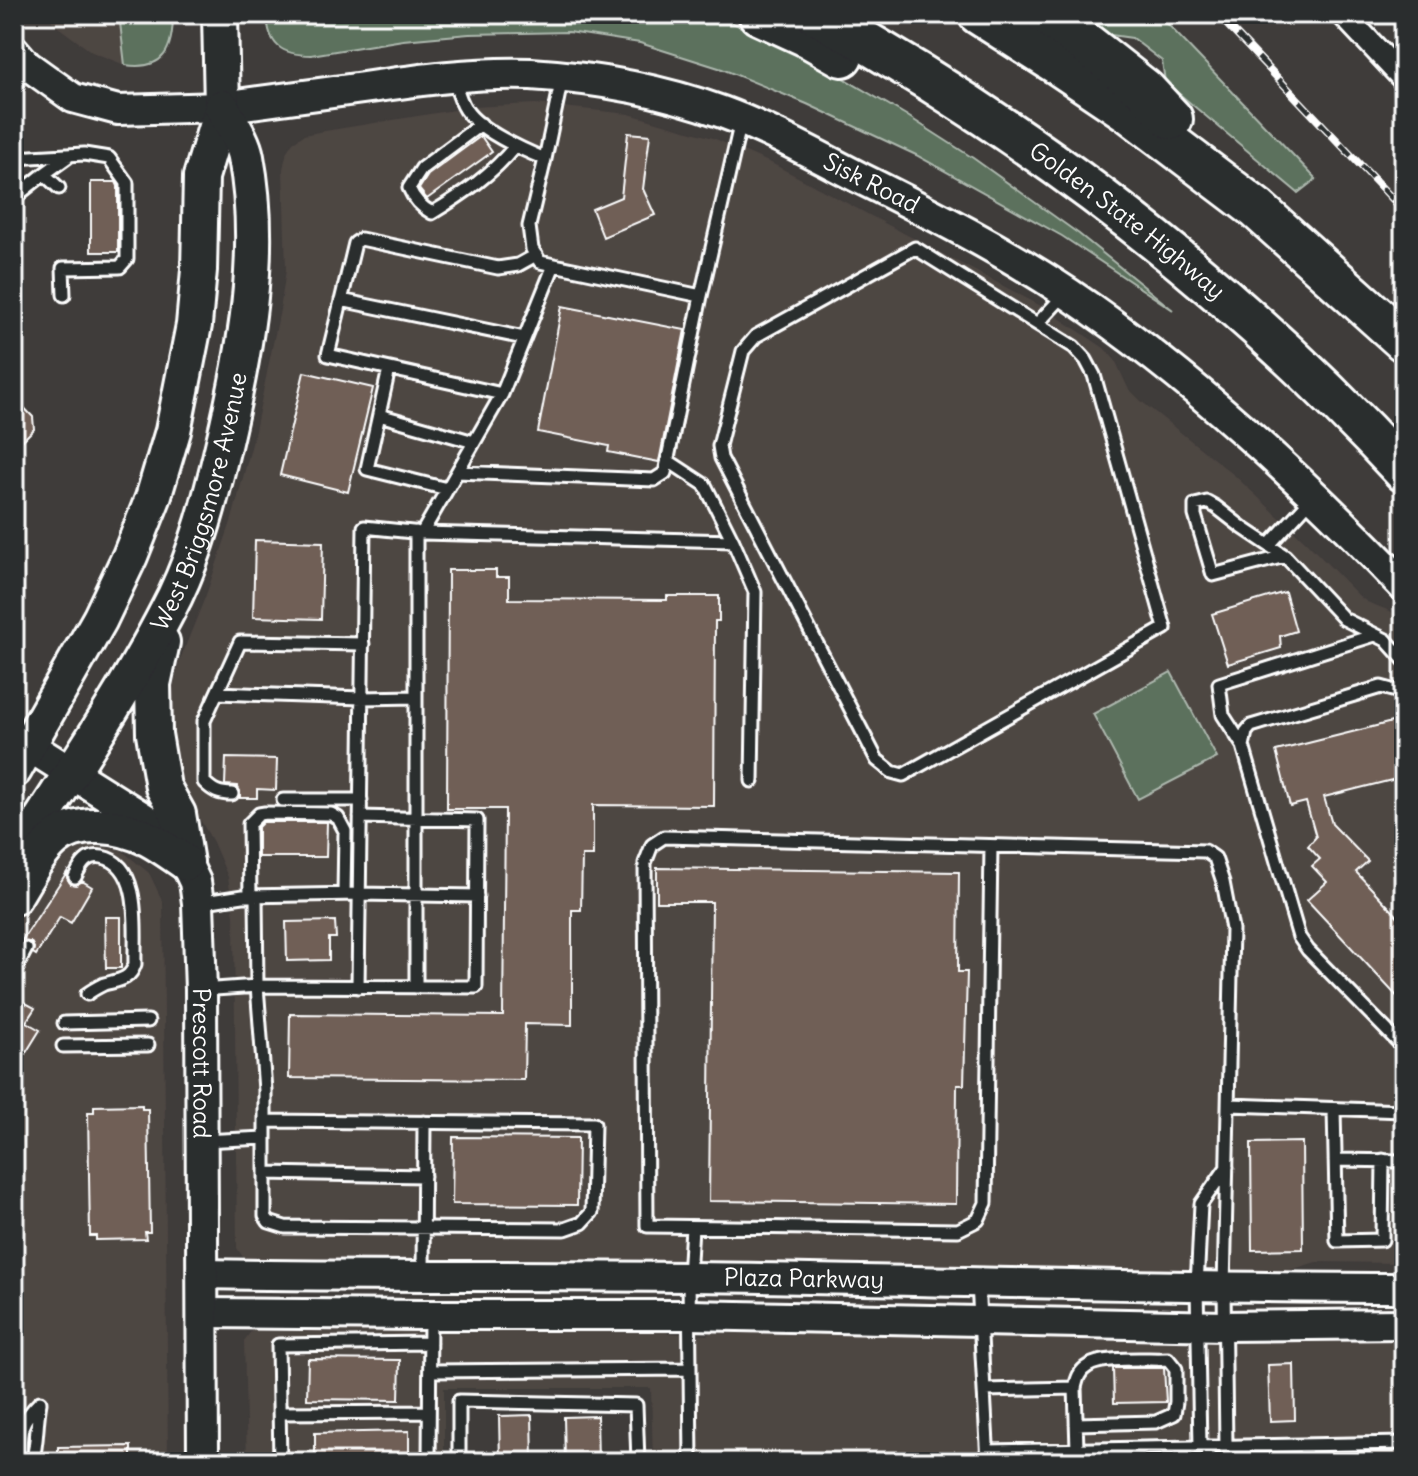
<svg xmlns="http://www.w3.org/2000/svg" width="1418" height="1476" viewBox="0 0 1418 1476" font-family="Delius,sans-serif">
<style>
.built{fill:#4e4643}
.green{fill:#5b715d;stroke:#adb8ae;stroke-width:2}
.building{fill:#705f57;stroke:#fff;stroke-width:2}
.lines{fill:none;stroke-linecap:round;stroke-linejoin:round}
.service-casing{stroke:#fff;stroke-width:17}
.minor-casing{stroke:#fff;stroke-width:28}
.tertiary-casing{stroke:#fff;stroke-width:34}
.secondary-casing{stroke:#fff;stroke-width:36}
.primary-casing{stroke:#fff;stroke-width:40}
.motorway-casing{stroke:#fff;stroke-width:46}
.service{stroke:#2a2d2e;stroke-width:11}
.minor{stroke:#2a2d2e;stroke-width:22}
.tertiary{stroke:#2a2d2e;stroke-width:28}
.secondary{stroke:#2a2d2e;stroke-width:30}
.primary{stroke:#2a2d2e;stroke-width:34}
.motorway{stroke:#2a2d2e;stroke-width:40}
.rail-casing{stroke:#fff;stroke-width:8}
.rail{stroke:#2a2d2e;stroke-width:5;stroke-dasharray:15;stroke-linecap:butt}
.labels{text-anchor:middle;stroke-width:7;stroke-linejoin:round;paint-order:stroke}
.street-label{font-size:24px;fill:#fff;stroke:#2a2d2e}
</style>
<rect width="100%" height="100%" fill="#3f3c3a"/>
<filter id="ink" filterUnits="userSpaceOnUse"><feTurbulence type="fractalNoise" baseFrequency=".0125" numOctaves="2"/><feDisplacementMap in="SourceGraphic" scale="16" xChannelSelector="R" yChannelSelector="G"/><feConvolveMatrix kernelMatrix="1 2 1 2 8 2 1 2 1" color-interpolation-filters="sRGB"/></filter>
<g filter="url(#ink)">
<path class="built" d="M47,14H119L125,65L92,52L54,24Z
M535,104L629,114L713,138L773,164L1041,306L1104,348L1115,360L1128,388L1141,401L1234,475L1307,543L1358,595L1367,602L1390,611L1404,622V1263L1316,1262L1287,1271L717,1264L254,1262L243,1257L237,1248L234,915L228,877L213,842L198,816L183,796L168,731L170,701L179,662L206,595L232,519L253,440L280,310L286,270L283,169L287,151L293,142L304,135L319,132L473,107Z
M85,844L121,850L149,873L163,902L168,1462H14V910L37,870Z
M264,1325H404L410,1330H440L446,1325H657L668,1333L707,1335L716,1327L956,1329L965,1337L1004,1338L1014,1330L1346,1334L1379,1341L1404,1342V1462H653L651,1388H444V1462H247L244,1341L252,1330Z"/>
<path class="green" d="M119,14H173C173,49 165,71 125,65Z
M267,14H715L836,74L906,115L973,158L1079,234L1173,310L1062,236L916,155L807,104L722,69L640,43L569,32L469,34L403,40L311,55C281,55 268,45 267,14Z
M1081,14H1158L1316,179L1298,193L1165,82L1162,61L1132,38L1111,35Z
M1171,672L1217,758L1138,799L1093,714Z"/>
<path class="building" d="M628,133L650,135L643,189L655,215L603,237L592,209L621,197Z
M481,136L492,152L427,199L419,189L428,175Z
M91,182H116L118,186V252H91Z
M562,306L685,330L659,462L608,452L609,446L538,432Z
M304,372L373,388L348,492L280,475Z
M14,397L33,417L34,429L14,449Z
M255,540L323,542L321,619L253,617Z
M448,570H496V577H509V599L667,600V596H719V621H715L714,806L593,805V856H582L581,910H572V1025L525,1024L524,1080L289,1078L290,1014L503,1016L505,809H447Z
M1285,592L1296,631L1280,636L1281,648L1228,664L1212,614Z
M1400,720L1404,737V777L1324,797L1332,824L1368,861L1356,872L1404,923V1004L1307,900L1327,882L1312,866L1320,859L1308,846L1316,837L1306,802L1290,806L1276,751Z
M226,758L277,759L276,790L257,789V798H240V791L237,786L225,785Z
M263,822H327L326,857H258V827Z
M657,868L959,872L958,972H967L964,1085H957L956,1204L709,1201L712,902H657Z
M67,872V878L71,884L76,885L82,881L92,887L71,923L60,917L36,955L33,953L34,948L31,942H21Z
M105,917H121V968H106Z
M335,921L336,938H329V960L287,961L286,922Z
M20,1000L35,1008L26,1022L40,1030L24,1056L14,1051V1011Z
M142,1105V1109H148L150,1232H145L146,1239L96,1240V1236H90L88,1112H94V1106Z
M453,1137L578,1138L577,1205L452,1204Z
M1302,1142L1303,1249L1252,1250L1251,1143Z
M308,1359L400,1360L399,1400L307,1399Z
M1294,1364L1295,1420L1270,1421L1268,1365Z
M1113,1368H1164L1166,1402L1114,1403Z
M532,1415L533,1462H500L499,1416Z
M597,1416L598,1462H565L564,1417Z
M409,1431V1462H315V1433Z
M131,1446V1462H58V1447Z"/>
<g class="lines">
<g class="service-casing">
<path id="service" d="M562,78L545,159L529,226L532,249L540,262L701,296
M454,80C457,90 460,101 466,110C479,130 523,150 545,159
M481,124L422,168L409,188C414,200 421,207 432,213C462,195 493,174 515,146
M14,158L84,154L109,158L127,183V259L120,267L63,268L64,295
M44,174L69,156
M14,198L44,174L59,188
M915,248L1074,347L1086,360L1094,375L1165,628L903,775L892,772L877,760L721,458L719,446L743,351L756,336Z
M341,300L524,338
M1037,324L1066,293
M389,369L367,469L447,489
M502,394L328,355L355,243L361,239L498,268L518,265L536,255
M379,415L474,442
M667,460L705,485L733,541L755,592L752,781
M457,472L654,480L665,473L701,296L741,121
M422,533L502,394L554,265
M1269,545L1314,496
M1285,556L1213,575L1195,515V505L1207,502L1216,507L1243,528L1285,556L1344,619L1386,640L1404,660
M1375,635L1219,684L1223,715L1243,746L1299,937L1308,950L1404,1048
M217,693L362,698L416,697
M1243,746L1246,732L1251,726L1381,687L1396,691L1404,697
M232,794C219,794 213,791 204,782V721L240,642L363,644
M283,800H361
M991,846L986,1203L978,1220L958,1230L647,1226L645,863L652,845L664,837L1205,851L1215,858L1223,882L1232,929L1224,1288L1226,1447
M75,877C81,864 87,854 102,857C143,865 134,933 135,964C130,980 119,980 104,984C98,987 92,990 87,994
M250,896L249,824L259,814L265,813L331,814L338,818L345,831L344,894
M256,896L257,986L265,1090V1216L269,1222L285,1227L565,1229L582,1223L592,1212L594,1124L265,1121
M198,903L243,896L359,894L477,896
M14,972L26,949
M358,987L364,527L422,533L733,541
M416,987V532
M201,990L257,986L476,987L477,820L360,817
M64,1023L148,1021
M63,1046L148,1045
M1229,1105L1404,1111
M1334,1109L1337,1241L1382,1240L1383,1160
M202,1141L265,1138
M1335,1160L1404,1161
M265,1173L424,1176
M423,1274L424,1122
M978,1283L988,1462
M430,1371L690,1369
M1075,1388C1077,1379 1079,1371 1088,1366C1102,1356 1149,1360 1168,1359L1176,1369V1402L1174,1414L1156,1422L1076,1424
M984,1390L1075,1388L1077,1449
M279,1413L429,1412
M1305,1445L1306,1462
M1200,1447L1197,1287L1201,1204L1227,1167
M1208,1447V1462
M988,1451L1404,1443
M20,1462C21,1431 17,1425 40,1402
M32,1462C38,1443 36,1423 40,1403
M280,1462L278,1345L430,1343
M429,1462L430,1316
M459,1462V1401L636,1405L638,1462
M691,1462L689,1277L692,1227"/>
</g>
<g class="minor-casing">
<path id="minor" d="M1343,14L1404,79"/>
</g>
<g class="tertiary-casing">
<g id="tertiary">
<path d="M14,50L27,65L73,98L118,110L222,107"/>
<path id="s1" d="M202,1274C365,1277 528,1275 691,1277C929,1280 1166,1288 1404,1288"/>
<path d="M202,1313L423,1315H690L1225,1326L1404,1324"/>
</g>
</g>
<g class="secondary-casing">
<g id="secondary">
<path id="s2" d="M222,107C269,101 316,94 363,88C418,80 474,72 531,74C594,78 662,90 722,112C771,130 817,156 862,179C933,214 1003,250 1069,294C1192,377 1301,479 1404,586"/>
<path id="s3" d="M29,746L151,823L167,839L186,863L195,882L198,903L201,990L203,1462"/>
</g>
</g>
<g class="primary-casing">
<g id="primary">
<path d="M162,642L153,684L154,734L163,787L178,814L186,863"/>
<path d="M14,770L100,619L130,556L153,498L173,431L194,325L199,270L201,177L222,107L220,14"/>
<path id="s4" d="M14,861C70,774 129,688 175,596C198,548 211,497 223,446C245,353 264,252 246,157C243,140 230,122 222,107"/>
<path d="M14,897C26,878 37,855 54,840C78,818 122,825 149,839C162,846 174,855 186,863"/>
</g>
</g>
<g class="motorway-casing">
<g id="motorway">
<path d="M759,14L805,35L842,56"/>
<path id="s5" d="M816,14C1036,135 1233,287 1404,471"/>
<path d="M979,14L1056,63L1129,112L1257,209L1404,341"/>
<path d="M1045,14L1088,45L1144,89L1172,119"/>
</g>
</g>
<use href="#service" class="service"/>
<use href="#minor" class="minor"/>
<use href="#tertiary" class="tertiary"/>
<use href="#secondary" class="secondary"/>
<use href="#primary" class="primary"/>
<use href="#motorway" class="motorway"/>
<g class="rail-casing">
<path id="rail" d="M1217,14L1404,211"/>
</g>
<use href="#rail" class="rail"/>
</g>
</g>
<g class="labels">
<g class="street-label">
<text dy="8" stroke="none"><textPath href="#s2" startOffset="672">Sisk Road</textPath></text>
<text dy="8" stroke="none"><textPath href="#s5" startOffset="374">Golden State Highway</textPath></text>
<text dy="8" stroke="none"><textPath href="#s4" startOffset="408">West Briggsmore Avenue</textPath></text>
<text dy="8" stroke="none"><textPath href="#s3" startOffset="400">Prescott Road</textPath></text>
<text dy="8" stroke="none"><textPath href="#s1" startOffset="602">Plaza Parkway</textPath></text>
</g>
</g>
<rect width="1418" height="1476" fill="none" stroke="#2a2d2e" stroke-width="48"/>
<rect x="24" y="24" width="1370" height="1428" fill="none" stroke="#fff" stroke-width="3" filter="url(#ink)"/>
</svg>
